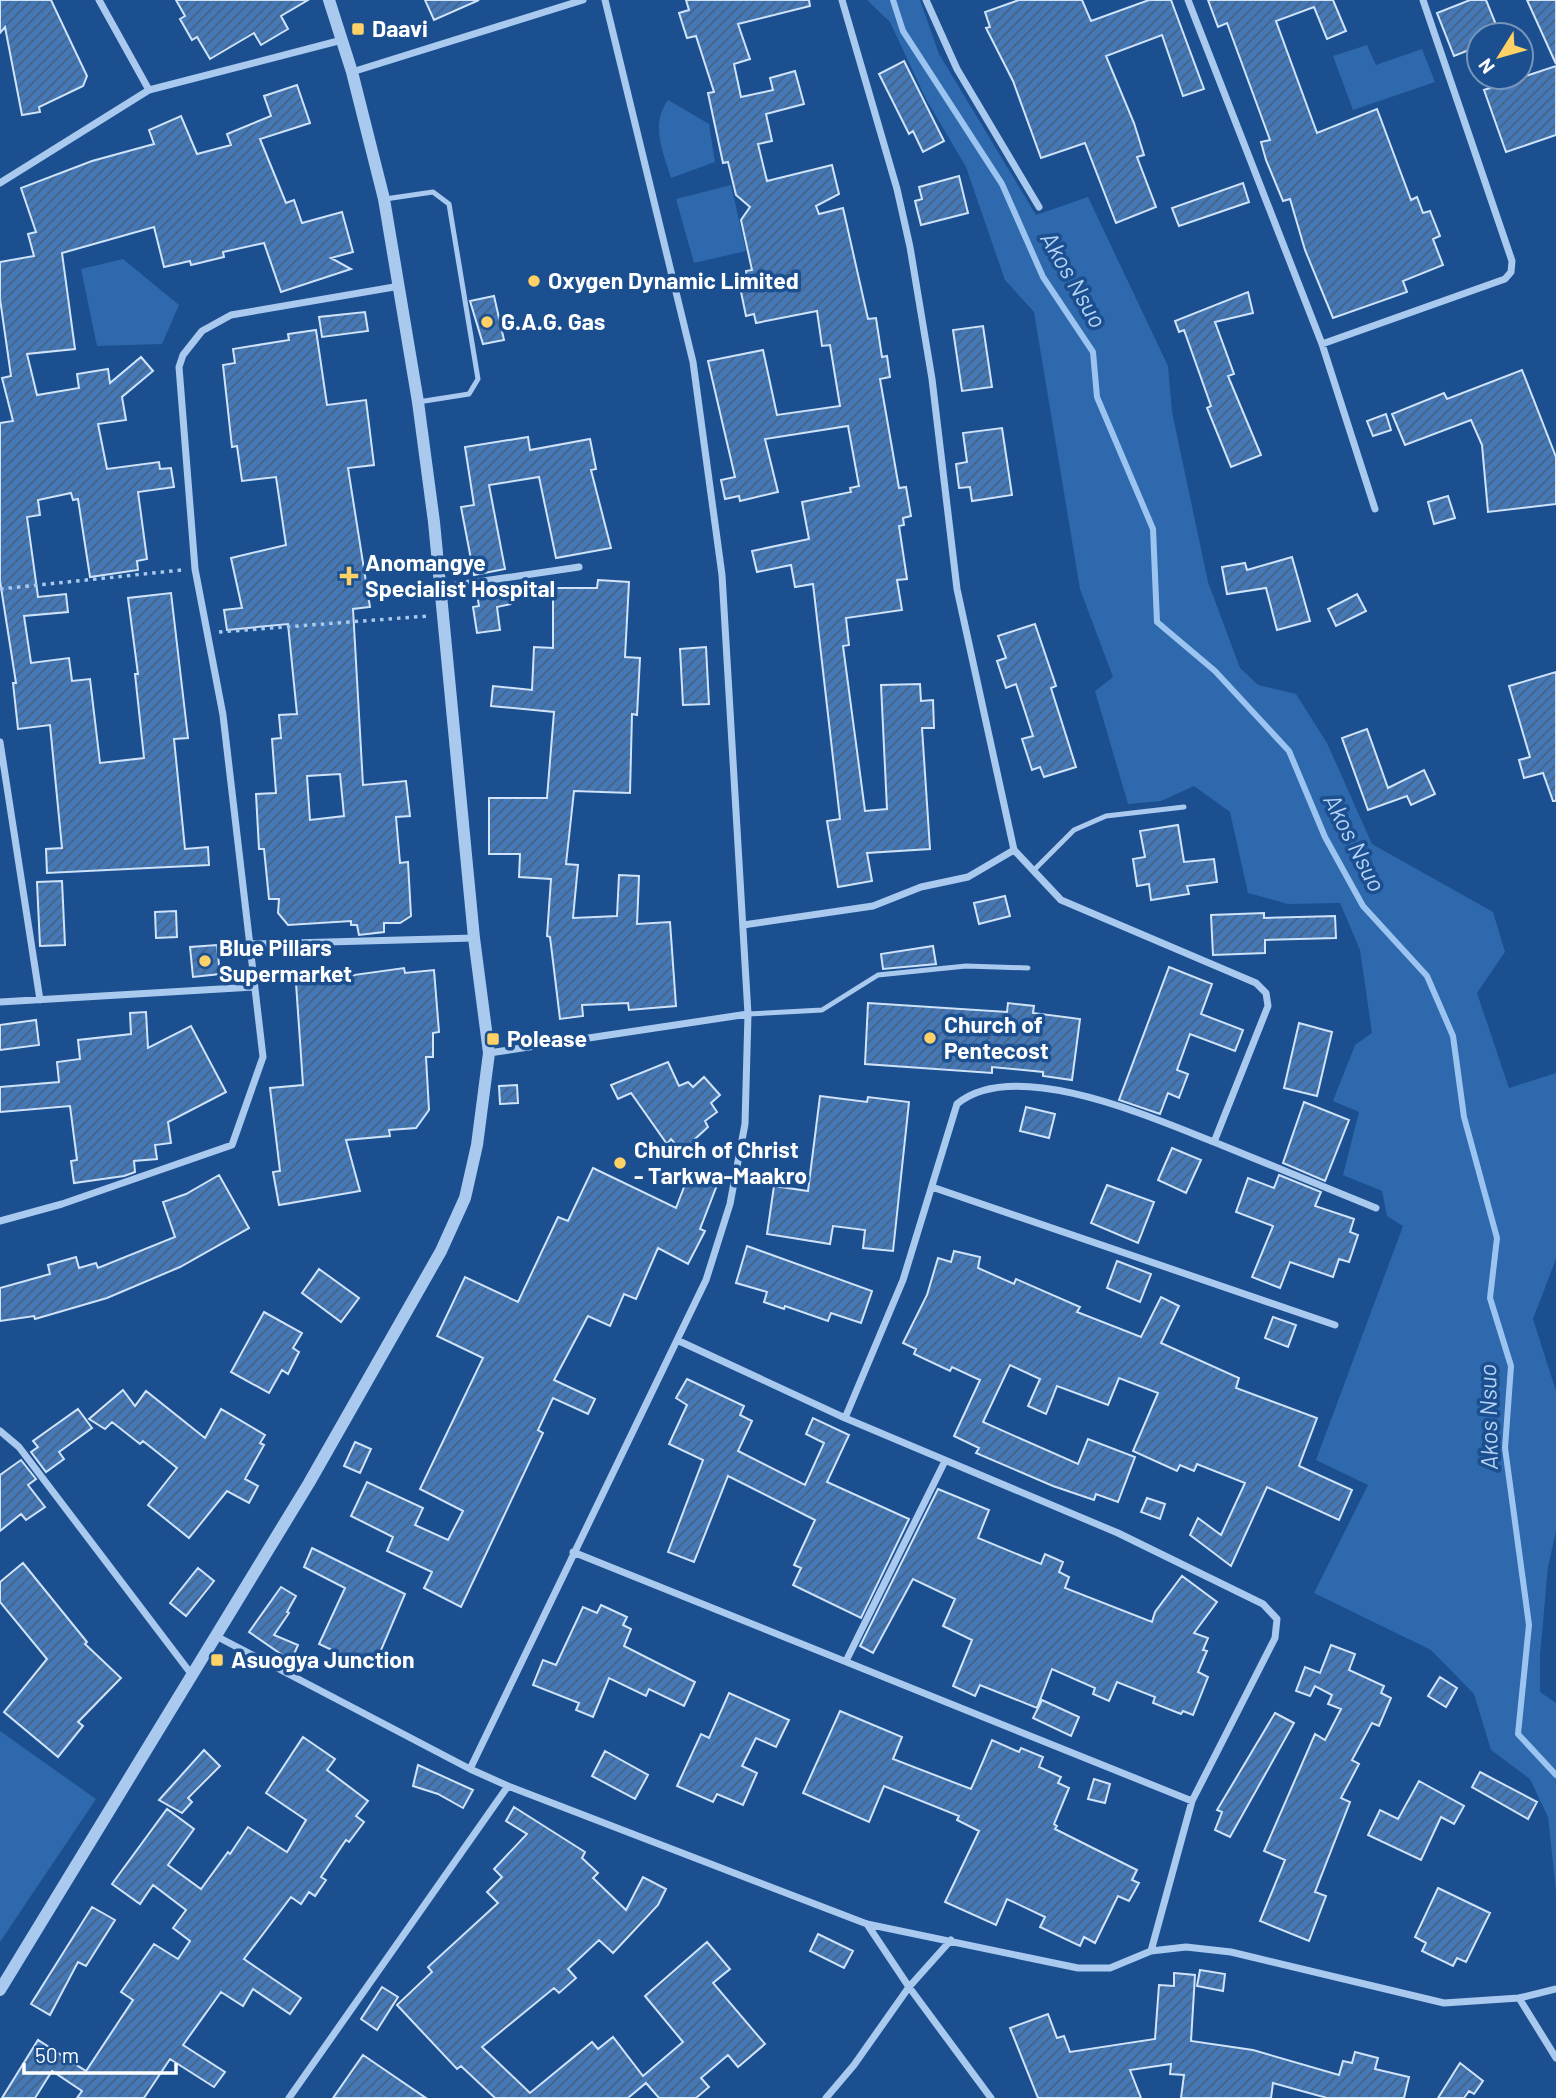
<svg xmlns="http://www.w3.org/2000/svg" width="1556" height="2098" viewBox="0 0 1556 2098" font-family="Barlow,sans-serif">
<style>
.grass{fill:#2e69ad}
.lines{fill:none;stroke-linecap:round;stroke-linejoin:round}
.stream{stroke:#9cc4f0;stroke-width:6}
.building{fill:url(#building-hatch);stroke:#cfe3fa;stroke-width:2;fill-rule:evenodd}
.path{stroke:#a9c9ee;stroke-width:3.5;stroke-dasharray:3.5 5;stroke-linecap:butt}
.service{stroke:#a9c9ee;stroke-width:5}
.minor{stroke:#a9c9ee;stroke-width:7}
.tertiary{stroke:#a9c9ee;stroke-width:12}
.poi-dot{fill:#ffd166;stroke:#1b4f8f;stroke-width:2.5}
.labels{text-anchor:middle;stroke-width:7;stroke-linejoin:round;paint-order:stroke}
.poi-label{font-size:23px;font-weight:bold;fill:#fff;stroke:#1b4f8f;text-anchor:start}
.water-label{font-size:24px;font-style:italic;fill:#b5d3f5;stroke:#1b4f8f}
</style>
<defs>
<pattern id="building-hatch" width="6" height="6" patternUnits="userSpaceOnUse" patternTransform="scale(1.75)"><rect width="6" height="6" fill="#4478b7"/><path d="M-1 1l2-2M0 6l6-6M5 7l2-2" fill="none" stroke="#486282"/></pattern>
</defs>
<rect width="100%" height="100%" fill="#1b4f8f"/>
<path class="grass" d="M867,0H920L939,54L1036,215L1088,197L1168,366L1172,412L1208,582L1240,668L1258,685L1296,694L1327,743L1372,844L1493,912L1505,952L1477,993L1509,1088L1556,1073V1259L1533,1319L1556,1391V1531L1548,1567L1540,1655V1692L1556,1703V1891L1548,1817L1530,1779L1491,1750L1474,1694L1431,1650L1314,1593L1368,1485L1316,1460L1403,1226L1387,1216L1382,1191L1343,1175L1359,1112L1333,1101L1355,1045L1372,1033L1360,950L1340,903L1288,904L1248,893L1230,812L1194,786L1161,801L1128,804L1095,691L1113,677L1080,589L1034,312L1005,280L966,167L926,99L890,22Z
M1367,45L1376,65L1422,49L1435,82L1353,110L1333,56Z
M668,100L709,124L715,162L671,178C663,151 650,125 668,100Z
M731,185L746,251L694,263L676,199Z
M123,259L179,305L162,344L97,346L81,269Z
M0,1731L96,1799L0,1942Z"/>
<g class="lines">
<path class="stream" d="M893,0L903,31L1002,184L1043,277L1093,352L1097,397L1153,529L1157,622L1215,671L1289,751L1325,837L1363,906L1427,976L1453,1036L1464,1117L1497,1238L1490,1298L1511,1366L1505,1448L1529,1625L1518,1734L1556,1775"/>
</g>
<path class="building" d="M0,0H51L87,76L83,86L39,107L40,112L22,115L5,27L0,33Z
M176,0H308L281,16L288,29L261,45L254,33L210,59L197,37L192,40L180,19L185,16Z
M425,0H479L434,20Z
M686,0H809L810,6L738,24L750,59L734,64L741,97L773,90L770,78L795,71L804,104L766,114L772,141L758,144L767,181L832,165L839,194L816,206L819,214L843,208L868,319L876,318L882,357L887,356L890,377L880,379L899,488L906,487L911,516L903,518L904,525L899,526L907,579L897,580L902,610L846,618L849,645L843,646L865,811L887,809L881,685L920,684L921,701L933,700L934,728H922L930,849L867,853L872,881L838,887L827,821L840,819L813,584L795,587L791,565L757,572L752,551L809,539L802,502L851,492L850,488L859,486L848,426L765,439L778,492L740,501L739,496L725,499L721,480L735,477L708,361L763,350L777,415L840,406L830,345L822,346L817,311L756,323L754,314L746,316L740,287L748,285L746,271L752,270L741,220L750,207L736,195L728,162L723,163L708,93L714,92L696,36L687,38L679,13L689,10Z
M1019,0H1082L1091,21L1149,0H1171L1204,89L1183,96L1162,35L1106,56L1134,123L1144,155L1137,157L1156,207L1116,223L1085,143L1041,158L1013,81L986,28L990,27L985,12Z
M1208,0H1333L1346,31L1327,39L1314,7L1276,21L1317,133L1377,109L1411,200L1417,197L1423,213L1430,211L1440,236L1433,239L1443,265L1403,281L1407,292L1333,318L1305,250L1290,199L1283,201L1266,160L1261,142L1270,140L1227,23L1218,27Z
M1470,0H1486L1499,32L1479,35V46L1454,56L1437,13Z
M1527,0H1556V64Z
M904,61L944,141L923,152L913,131L909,134L879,74Z
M1556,66V135L1506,152L1484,90Z
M297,85L310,123L260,139L286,203L294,200L302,223L342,212L353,252L331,258L351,269L281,292L264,243L223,252L224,257L191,265L190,261L164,267L154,227L62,253L75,349L27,354L37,395L79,388L77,374L108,369L110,383L141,357L153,371L122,397L126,420L98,424L107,469L159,462L160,469L171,468L174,487L138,492L147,559L137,561L138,570L90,577L78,499L73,500L71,493L38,500L40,515L27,517L38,597L66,594L68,612L24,616L31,663L69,658L72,681L90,679L100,763L144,758L135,674H138L128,598L171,593L188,738L174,739L185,849L208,847L209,865L47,873L46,849L62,848L50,725L18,729L13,683H16L0,581V423L13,421L2,378L11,376L0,299V262L34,256L28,234L36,232L21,188L92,161L154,144L149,130L181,116L197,154L231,145L227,134L271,116L264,96Z
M959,176L968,213L921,225L915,201L922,199L919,187Z
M1243,183L1249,202L1179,226L1172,208Z
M1248,292L1253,313L1215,322L1234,374L1228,376L1261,455L1231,467L1207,408L1211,406L1184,330L1179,332L1175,321Z
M494,296L504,340L483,344L470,301Z
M365,312L368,331L322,337L319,317Z
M983,326L992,387L962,391L953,330Z
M316,330L327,405L366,400L374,465L348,468L370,607L353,609L363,785L406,781L410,816L396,817L400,863L408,862L411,916L400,923H384V932L359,935L357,925H351V921L288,925L278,913L279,899H269L264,849H259L256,794L276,793L272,739L281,738L279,715L297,714L288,624L227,630L224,610L242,608L231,558L286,545L276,477L242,481L237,446L232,447L223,365L235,363L233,349L289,340L288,334ZM340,774L344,816L310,820L307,776Z
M1522,370L1556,457V504L1488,512L1482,445L1471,420L1405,445L1392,414L1444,393L1447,399Z
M1386,414L1391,430L1373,436L1367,421Z
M1002,428L1012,495L972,501L970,487L959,488L956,464L967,462L963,433Z
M528,437L530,450L590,439L596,469L591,470L611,548L556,558L539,477L489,485L505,569L474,575L461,507L474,505L465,447Z
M1448,496L1455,518L1434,524L1428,502Z
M1292,557L1310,621L1277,630L1266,588L1227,594L1222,567L1245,563L1247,570Z
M598,580L629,582L625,657L640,658L637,715L632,714L630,793L574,791L566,864L578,865L573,918L617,916L619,875L639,876L637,924L670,922L676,1006L629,1010L628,1003L582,1005L583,1016L560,1019L550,937L547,936L551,879L519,877L520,854H489V798H547L554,712L491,706L493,686L532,690L534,647L553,648V588H597Z
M508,587L511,604L497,607L500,630L477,633L473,607L479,606L476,588Z
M1357,594L1366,611L1336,626L1328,609Z
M1035,624L1056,686L1051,688L1076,767L1044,777L1040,767L1032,770L1022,739L1033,736L1016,684L1006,688L997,661L1006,658L998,636Z
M706,647L709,704L683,705L680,649Z
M1556,672V801H1553L1543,773L1524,778L1519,760L1530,757L1509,686Z
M1367,729L1388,788L1424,770L1435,794L1411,805L1407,796L1368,810L1342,738Z
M1178,825L1184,862L1214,859L1217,882L1187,886L1189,894L1151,900L1149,884L1137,886L1133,859L1145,857L1140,831Z
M62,881L65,945L40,946L37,882Z
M1005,896L1010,916L979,924L974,903Z
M176,911L177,937L156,938L155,912Z
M1264,913V918L1335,916L1336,938L1265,940V953L1213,955L1211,915Z
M217,945L220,974L193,977L190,947Z
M933,946L936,964L883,969L881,954Z
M1169,967L1212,984L1201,1014L1243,1030L1235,1051L1190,1034L1177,1070L1188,1074L1179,1098L1168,1093L1160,1114L1119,1100Z
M404,968L405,973L434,970L439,1032L433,1033V1057H426L429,1110L416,1128L389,1130L390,1136L346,1140L360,1191L279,1205L273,1172L280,1171L270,1088L303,1085L296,983Z
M868,1003L1007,1012L1008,1003L1034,1006L1033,1013L1080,1019L1072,1080L1043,1076V1072L992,1067V1073L865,1064Z
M146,1012L148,1048L191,1026L226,1092L168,1122L171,1143L155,1145L157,1159L134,1161L135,1172L124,1176L74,1183L71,1161L77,1160L70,1106L0,1112V1087L59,1082L57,1062L80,1059L78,1040L131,1034L130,1013Z
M36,1020L39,1045L0,1050V1025Z
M1299,1023L1332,1032L1317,1096L1284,1088Z
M668,1062L679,1086L688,1082L693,1087L704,1077L720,1095L711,1103L717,1112L705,1121L708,1127L695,1139L700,1146L687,1157L671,1139L667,1144L631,1093L618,1099L611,1085Z
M517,1085L518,1103L500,1104L499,1086Z
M820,1096L867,1102L868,1097L909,1102L893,1251L863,1248L865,1230L833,1226L830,1244L767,1234L774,1186L808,1191Z
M1304,1102L1349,1120L1325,1181L1283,1163Z
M1026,1107L1055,1114L1049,1138L1020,1131Z
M1172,1148L1201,1160L1186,1193L1158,1180Z
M593,1168L676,1208L689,1174L717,1185L700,1229L705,1231L688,1264L658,1248L636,1299L624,1294L610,1326L588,1316L554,1380L595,1399L588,1414L553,1398L538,1430L543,1433L461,1607L424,1588L432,1572L387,1551L393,1537L351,1516L367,1482L423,1508L415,1525L448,1540L463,1511L420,1489L483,1358L437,1336L465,1277L518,1302L558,1217L568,1221Z
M219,1175L249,1228L180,1267L107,1298L35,1319L34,1316L0,1321V1288L50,1274L48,1265L76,1257L79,1268L96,1263L98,1268L175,1237L163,1202L186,1194Z
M1279,1175L1321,1192L1315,1206L1354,1219L1350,1232L1358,1235L1349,1262L1339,1259L1333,1277L1290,1262L1280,1288L1252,1277L1273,1226L1236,1212L1248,1178L1274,1188Z
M1107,1185L1154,1202L1138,1243L1091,1223Z
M747,1246L872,1291L861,1323L831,1313L828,1321L785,1306L784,1309L764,1302L767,1292L736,1283Z
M954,1251L980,1257L978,1268L1014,1284L1016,1279L1080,1307L1077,1312L1141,1337L1161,1297L1179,1306L1161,1343L1239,1378L1236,1388L1317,1418L1299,1466L1352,1490L1339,1520L1267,1487L1231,1566L1190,1535L1198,1518L1221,1535L1245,1483L1197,1464L1194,1471L1180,1465L1177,1471L1133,1451L1158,1393L1119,1378L1108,1405L1057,1386L1046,1414L1028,1406L1040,1379L1010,1365L983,1422L1078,1464L1088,1439L1135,1457L1118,1502L1096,1494L1094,1500L1053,1486L976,1453L979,1448L954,1436L980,1380L952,1367L950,1371L914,1354L916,1349L903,1343L927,1295L938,1258L951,1262Z
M1117,1261L1151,1274L1140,1302L1107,1288Z
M319,1269L359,1298L341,1322L302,1293Z
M264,1312L302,1333L293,1348L299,1352L288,1374L282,1370L269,1393L231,1372Z
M1273,1317L1296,1325L1288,1347L1265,1338Z
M687,1379L744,1406L740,1415L752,1421L738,1451L805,1485L824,1443L806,1434L813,1418L849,1435L827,1482L909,1519L861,1618L793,1585L801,1568L794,1565L815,1520L728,1476L694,1562L668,1552L703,1460L669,1444L687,1405L676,1398Z
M123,1390L135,1406L146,1391L205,1438L221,1409L265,1435L260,1443L264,1445L245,1479L258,1486L249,1503L227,1491L189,1538L148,1505L177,1468L143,1441L140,1444L112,1422L105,1429L89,1419Z
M78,1409L92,1428L59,1452L64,1459L46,1472L31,1452L38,1447L33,1441Z
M355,1442L371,1449L360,1473L344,1466Z
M21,1460L36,1479L28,1485L45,1507L26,1520L21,1514L0,1531V1475Z
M938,1489L989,1510L978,1538L1041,1564L1045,1554L1063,1562L1059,1572L1069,1577L1065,1588L1152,1622L1155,1612L1182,1576L1217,1602L1194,1633L1208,1638L1203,1650L1207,1651L1198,1672L1208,1677L1193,1715L1183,1711L1181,1714L1153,1703L1155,1697L1117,1682L1109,1701L1093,1694L1095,1688L1052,1669L1037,1708L980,1685L975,1696L953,1686L972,1640L943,1626L955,1599L913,1579L873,1653L860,1646Z
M1147,1498L1165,1504L1160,1519L1141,1512Z
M312,1548L405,1594L373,1669L319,1644L345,1588L304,1567Z
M23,1563L87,1642L85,1644L121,1678L78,1722L83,1726L58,1757L4,1712L47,1659L0,1602V1582Z
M198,1568L214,1581L186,1616L170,1603Z
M281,1587L296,1596L287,1612L289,1613L274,1635L298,1645L291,1661L249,1632Z
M601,1605L627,1617L623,1625L631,1629L624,1646L695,1682L684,1706L649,1689L646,1696L609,1678L593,1717L576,1710L579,1703L533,1685L543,1660L556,1665L583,1607L597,1613Z
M1331,1645L1355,1654L1349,1670L1384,1686L1381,1693L1391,1698L1379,1726L1372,1723L1352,1760L1359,1764L1341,1798L1350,1802L1315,1892L1326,1896L1309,1941L1260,1921L1285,1860L1264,1851L1315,1734L1325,1740L1341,1709L1328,1704L1332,1695L1315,1686L1310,1696L1296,1691L1305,1667L1320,1673Z
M1440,1677L1457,1688L1446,1707L1428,1696Z
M729,1693L789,1720L776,1747L756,1738L742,1766L757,1773L743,1805L717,1794L713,1802L677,1786L701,1734L709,1738Z
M1042,1700L1079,1717L1071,1736L1033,1718Z
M840,1711L902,1737L893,1759L971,1789L992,1740L1019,1752L1021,1748L1043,1757L1039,1767L1061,1777L1058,1783L1069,1788L1054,1824L1057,1826L1055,1829L1137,1870L1132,1880L1139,1883L1129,1901L1118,1896L1095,1943L1084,1937L1080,1946L1040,1927L1045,1917L1007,1899L996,1925L945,1902L979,1831L957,1820L959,1816L884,1786L869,1822L803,1793Z
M1275,1713L1294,1723L1230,1837L1215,1830L1222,1812L1217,1810Z
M303,1737L335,1759L327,1770L368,1801L356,1816L364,1822L349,1842L346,1840L321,1877L326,1880L315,1896L309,1892L301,1904L291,1897L244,1959L301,1998L290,2014L253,1989L243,2006L221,1992L183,2045L225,2072L214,2087L170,2059L144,2098H77L82,2091L52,2071L35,2098H2L38,2040L86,2071L133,2000L121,1992L154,1944L178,1959L190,1941L173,1928L186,1910L153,1885L140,1904L112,1884L167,1809L194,1829L168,1865L201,1889L228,1852L230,1854L248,1827L287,1852L306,1820L266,1793Z
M204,1750L220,1766L188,1798L192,1802L182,1813L159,1800Z
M605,1751L648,1775L635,1799L592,1776Z
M418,1765L473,1790L463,1808L438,1794L413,1786Z
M1480,1772L1537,1802L1528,1819L1472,1787Z
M1094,1779L1110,1784L1105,1803L1088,1799Z
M1419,1781L1464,1806L1454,1824L1441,1817L1421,1860L1368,1835L1380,1810L1398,1819Z
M514,1807L585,1852L582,1858L598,1873L593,1878L626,1910L643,1877L666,1889L658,1905L613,1953L599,1940L568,1969L576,1978L559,1993L554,1988L482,2047L530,2093L592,2042L598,2049L613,2037L643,2076L683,2042L645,1996L707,1942L730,1969L713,1983L765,2044L738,2067L728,2055L701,2078L709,2087L696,2098H659L646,2083L628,2098H495L461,2066L457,2069L397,2005L432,1972L428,1967L498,1903L487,1892L502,1877L494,1869L527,1834L506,1821Z
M1438,1888L1490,1913L1466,1962L1457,1958L1453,1966L1422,1951L1426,1943L1415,1937Z
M92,1907L115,1920L86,1966L78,1962L50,2015L31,2004Z
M818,1934L853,1951L844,1968L810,1951Z
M1200,1970L1225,1974L1223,1991L1197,1986Z
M1174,1973L1195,1975L1191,2041L1253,2050L1339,2075L1343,2061L1352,2063L1355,2052L1378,2058L1375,2069L1409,2077L1404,2098H1327L1273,2083L1271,2098H1181L1184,2075L1170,2074L1171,2064L1130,2070L1141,2098H1038L1010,2028L1048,2014L1057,2038L1064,2036L1070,2052L1155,2039L1159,1985L1174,1986Z
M382,1987L398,1997L377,2030L361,2019Z
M363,2055L426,2098H333Z
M1460,2063L1483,2081L1474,2094L1469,2091L1464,2098H1438Z"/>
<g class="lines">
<path class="path" d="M0,589L182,570
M219,632L428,616"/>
<path class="service" d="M385,199L433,192L449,204L478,379L469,394L418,402
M1035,869L1074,830L1106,816L1184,807
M748,1014L822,1010L878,975L966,966L1028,968"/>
<path class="minor" d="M99,0L149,90
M842,0L897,189L910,247L932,379L957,589L1014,850L1061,900L1256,983L1266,993L1268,1006L1214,1142C1153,1118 1014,1056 957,1104L903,1280L845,1418
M926,0L957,69L1039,207
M1188,0L1322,344L1375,509
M352,72L583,0
M0,183L149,90L342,40
M1322,344L1505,279L1511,272L1512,261L1423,0
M443,587L579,567
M0,742L40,1000
M743,925L873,906L921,887L968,877L1014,850
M250,944L474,938
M0,1002L254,987
M489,1053L748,1014
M1214,1142L1376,1208
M932,1187L1335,1325
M0,1221L62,1204L232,1145L263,1057L223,715L195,569L179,367L183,355L202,331L231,315L400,286
M679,1341L845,1418L1118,1533L1263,1604L1277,1619L1275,1638L1192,1801L1151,1951
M0,1431L19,1447L192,1675
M573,1552L1192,1801
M216,1636L470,1769L508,1786L867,1924L1078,1968H1110L1151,1951L1186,1947L1231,1952L1444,2003L1519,1998L1556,1989
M846,1661L945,1461
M470,1769L706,1280L730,1204L745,1124L748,1014L722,575L693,362L605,0
M867,1924L909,1987L991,2098
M1519,1998L1556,2058
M289,2098L508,1786
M826,2098L854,2065L909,1987L951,1940"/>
<path class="tertiary" d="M0,1990L309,1483L441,1251L465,1198L477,1145L489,1053L474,938L434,522L418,402L384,199L352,72L329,0"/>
</g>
<g class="poi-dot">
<rect x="351" y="22" width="14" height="14" rx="3.5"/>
<circle cx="534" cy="281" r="7"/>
<circle cx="487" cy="322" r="7"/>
<path d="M345.5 565.5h7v7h7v7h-7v7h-7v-7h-7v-7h7z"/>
<circle cx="205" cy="961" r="7"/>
<circle cx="930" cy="1038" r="7"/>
<rect x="486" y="1032" width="14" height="14" rx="3.5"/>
<circle cx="620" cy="1163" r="7"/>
<rect x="210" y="1653" width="14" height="14" rx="3.5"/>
</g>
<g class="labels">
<g class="poi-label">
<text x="372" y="37">Daavi</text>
<text x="548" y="289">Oxygen Dynamic Limited</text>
<text x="501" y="330">G.A.G. Gas</text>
<text x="365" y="571">Anomangye<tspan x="365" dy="26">Specialist Hospital</tspan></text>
<text x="219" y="956">Blue Pillars<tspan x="219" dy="26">Supermarket</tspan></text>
<text x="944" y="1033">Church of<tspan x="944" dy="26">Pentecost</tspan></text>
<text x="507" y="1047">Polease</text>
<text x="634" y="1158">Church of Christ<tspan x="634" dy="26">- Tarkwa-Maakro</tspan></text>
<text x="231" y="1668">Asuogya Junction</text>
</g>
<g class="water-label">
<text transform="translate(1073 280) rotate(60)" y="8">Akos Nsuo</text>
<text transform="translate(1354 843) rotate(63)" y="8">Akos Nsuo</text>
<text transform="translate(1489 1417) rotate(-91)" y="8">Akos Nsuo</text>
</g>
</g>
<g transform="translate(1500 56) rotate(233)"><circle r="33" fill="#1b4f8f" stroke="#7695bc" stroke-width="2"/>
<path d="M0-5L12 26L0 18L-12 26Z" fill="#ffd166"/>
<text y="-10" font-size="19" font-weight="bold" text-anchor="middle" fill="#ffffff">N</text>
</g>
<path d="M24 2063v10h152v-10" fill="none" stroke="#ffffff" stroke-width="3.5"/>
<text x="35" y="2063" font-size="21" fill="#ffffff" stroke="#1b4f8f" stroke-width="5" paint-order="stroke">50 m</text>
</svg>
